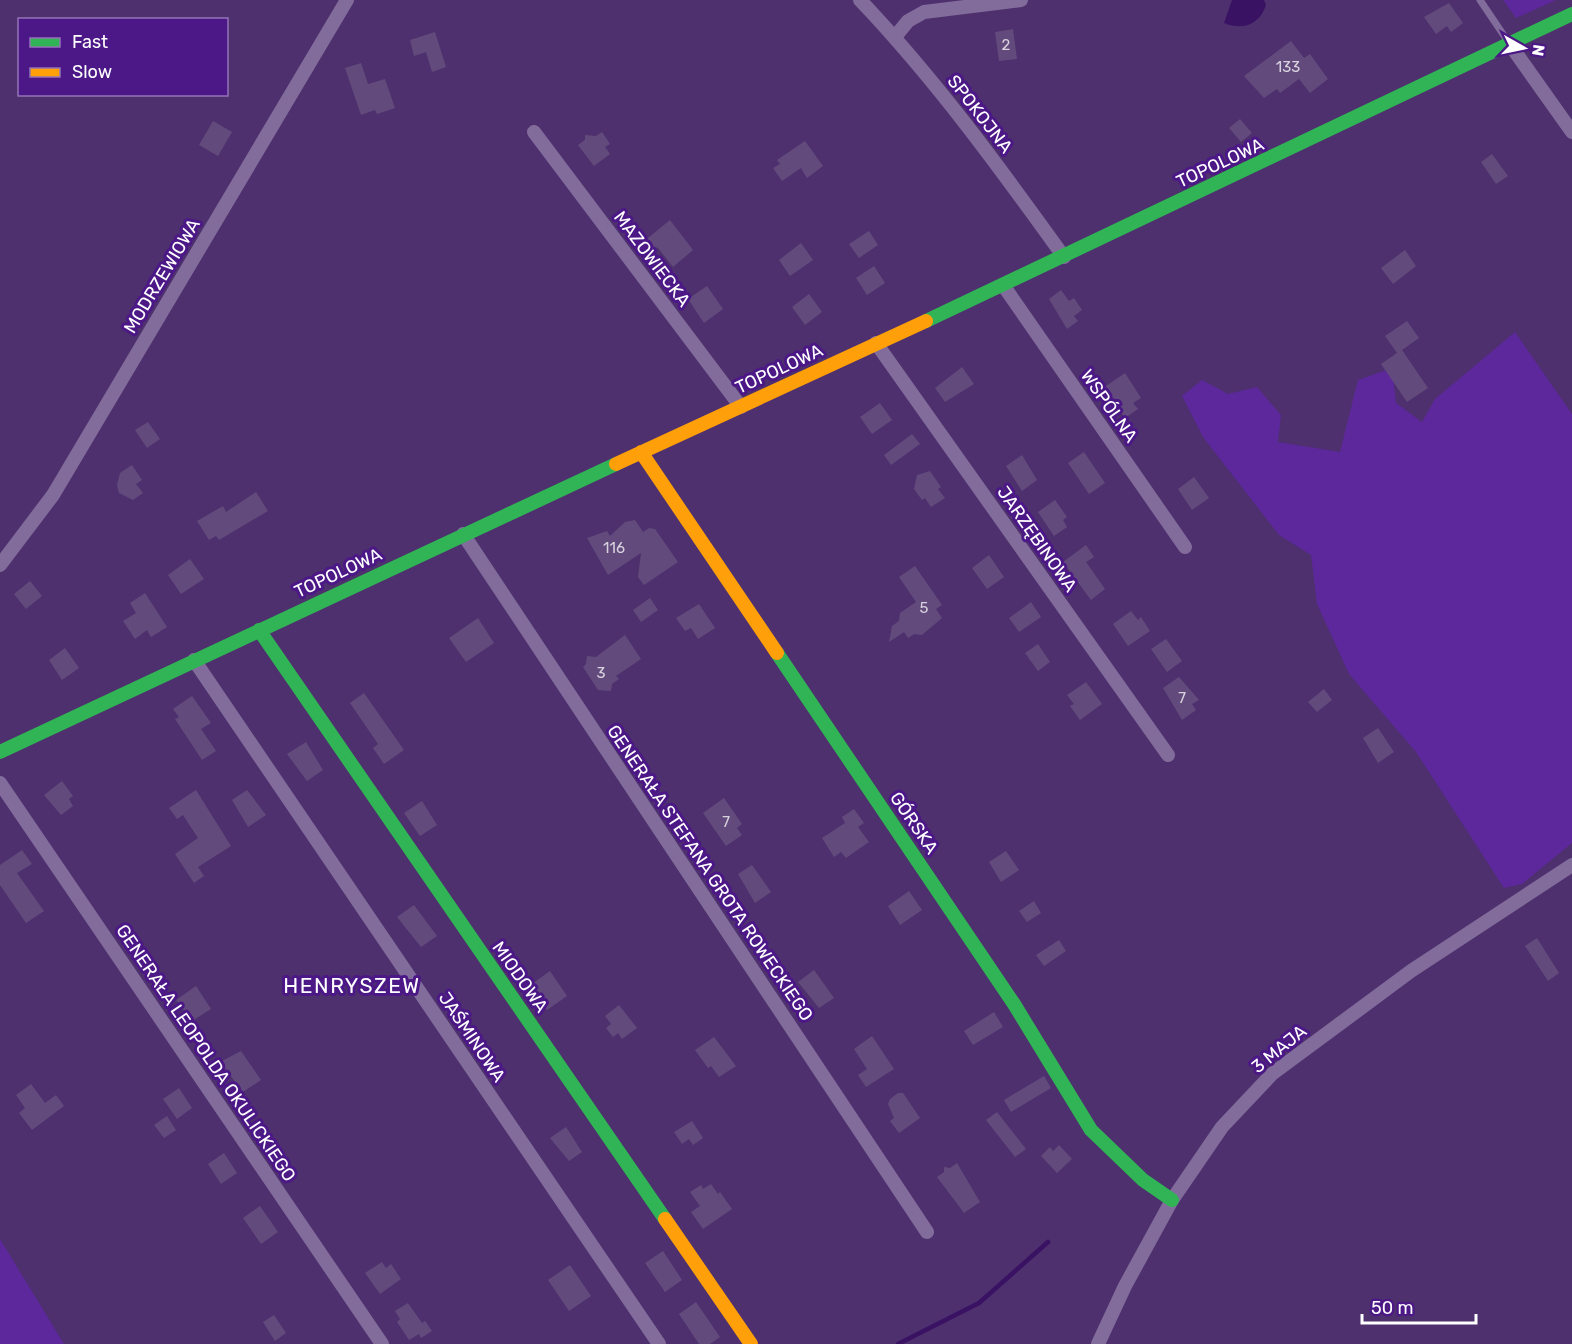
<svg xmlns="http://www.w3.org/2000/svg" width="1572" height="1344" viewBox="0 0 1572 1344" font-family="Rubik,sans-serif">
<style>
.green{fill:#5d289c}
.water{fill:#3a1264}
.lines{fill:none;stroke-linecap:round;stroke-linejoin:round}
.stream{stroke:#3a1264;stroke-width:4.5}
.building{fill:#624b7c}
.lane{stroke:#826c9b;stroke-width:7}
.street{stroke:#826c9b;stroke-width:14}
.fast{stroke:#30b455;stroke-width:14}
.slow{stroke:#ff9f0a;stroke-width:14}
.labels{text-anchor:middle;stroke-width:6;stroke-linejoin:round;paint-order:stroke}
.number-label{font-size:15px;fill:#d8d2de}
.street-label{font-size:18px;fill:#fff;stroke:#4c1786}
.quarter-label{font-size:21px;letter-spacing:1.5px;fill:#fff;stroke:#4c1786}
</style>
<rect width="100%" height="100%" fill="#4d306d"/>
<path class="green" d="M1503,0H1556L1516,18Z
M1515,332L1572,414V843L1522,884L1504,888L1416,752L1349,674L1317,604L1311,555L1279,535L1203,437L1182,396L1202,380L1228,394L1257,387L1281,415L1278,442L1340,452L1358,380L1392,368L1396,403L1422,422L1435,399Z
M0,1239L64,1344H0Z"/>
<path class="water" d="M1232,0H1264L1266,5C1260,24 1243,31 1224,23Z"/>
<g class="lines">
<path class="stream" d="M898,1344L979,1303L1048,1242"/>
</g>
<path class="building" d="M1449,3L1463,23L1451,32L1447,26L1436,34L1424,17Z
M1013,29L1017,59L999,61L995,32Z
M435,32L446,67L432,72L426,52L414,56L410,40Z
M1291,41L1304,58L1310,54L1328,79L1310,93L1299,79L1280,93L1277,89L1264,98L1244,76Z
M361,63L368,84L385,79L395,108L377,114L375,110L361,115L345,68Z
M1240,119L1252,133L1241,142L1229,128Z
M213,121L232,132L218,156L199,145Z
M602,132L610,144L605,147L610,154L594,166L578,145L585,140V135L596,136Z
M805,141L823,166L807,178L801,168L782,181L773,168L780,164L777,160Z
M1492,154L1508,176L1496,184L1481,162Z
M670,220L693,250L673,267L658,248L642,243Z
M869,231L878,245L859,258L849,244Z
M801,243L813,260L790,276L779,260Z
M1405,250L1416,266L1393,284L1381,268Z
M874,266L885,283L867,295L856,278Z
M707,286L723,309L704,323L688,299Z
M1061,290L1069,301L1074,298L1082,310L1074,316L1078,321L1067,329L1049,299Z
M809,294L822,312L805,325L792,307Z
M1407,321L1419,338L1402,350L1428,388L1407,402L1381,364L1397,353L1385,336Z
M962,367L974,384L945,402L935,388Z
M1125,373L1141,398L1133,403L1138,409L1125,418L1103,388Z
M880,403L892,420L872,434L860,417Z
M148,422L160,439L147,448L135,430Z
M912,434L920,444L891,465L884,455Z
M1084,452L1105,483L1089,494L1068,463Z
M1022,455L1037,480L1022,491L1006,466Z
M132,465L142,480L136,484L143,493L133,500L119,493L117,485L120,473Z
M930,471L941,487L938,489L945,498L931,507L925,498L922,500L914,489L917,475Z
M1194,477L1209,498L1192,510L1178,489Z
M256,492L268,511L219,540L216,536L209,540L197,521L223,506L226,512Z
M1055,500L1067,517L1063,520L1067,527L1054,536L1038,512Z
M635,520L643,532L649,528L655,529L678,562L644,585L638,577L641,553L608,575L587,538L607,531L610,536L625,522Z
M1086,545L1094,557L1086,562L1105,589L1091,600L1063,562Z
M989,555L1004,577L987,589L972,568Z
M190,559L204,579L181,594L168,575Z
M915,566L942,605L936,609L942,618L922,635L914,634L908,638L904,632L889,642L892,626L899,621L900,613L916,602L899,577Z
M30,581L42,596L26,609L14,594Z
M145,593L167,627L151,637L147,630L135,639L123,621L136,613L130,603Z
M650,598L658,610L641,622L633,610Z
M1031,602L1041,617L1019,632L1009,618Z
M699,604L715,628L698,639L691,628L685,631L676,618Z
M1131,611L1138,620L1141,617L1150,631L1128,646L1113,624Z
M478,618L494,643L466,662L449,638Z
M625,635L641,659L616,676L619,679L612,684L611,691L598,690L583,667L586,664L587,656L596,657Z
M1166,639L1182,661L1167,672L1151,649Z
M1038,644L1050,662L1038,671L1025,653Z
M65,648L79,668L62,680L49,660Z
M1179,677L1199,700L1192,704L1196,710L1182,720L1163,688Z
M1086,682L1102,704L1080,720L1070,706L1074,704L1067,695Z
M1324,689L1332,700L1317,712L1308,702Z
M364,693L404,750L384,764L373,748L378,744L350,703Z
M192,696L211,723L201,729L216,751L202,760L175,719L179,717L173,709Z
M1378,728L1394,752L1378,763L1363,738Z
M306,742L323,770L307,781L287,754Z
M62,781L73,796L69,799L73,806L61,815L44,795Z
M196,790L231,846L198,867L204,876L194,883L175,854L198,838L183,815L177,819L169,808Z
M247,790L266,815L248,827L232,800Z
M724,798L742,824L737,828L742,835L726,846L703,813Z
M422,801L437,825L420,836L404,813Z
M854,809L864,823L858,827L869,842L846,858L841,852L834,857L822,838L845,823L842,817Z
M22,850L32,864L17,873L44,911L26,923L0,885V865Z
M1006,851L1019,870L1001,882L989,862Z
M752,865L771,892L755,903L738,874Z
M909,891L922,910L900,925L888,906Z
M1034,901L1041,913L1027,922L1019,911Z
M414,905L437,936L421,947L397,917Z
M1537,938L1559,973L1548,981L1525,946Z
M1059,940L1066,951L1044,966L1036,955Z
M814,970L834,998L819,1008L798,982Z
M550,971L567,996L547,1010L529,986Z
M196,986L211,1009L192,1021L176,1000Z
M619,1005L637,1028L622,1039L618,1033L613,1037L606,1028L611,1024L605,1016Z
M994,1012L1003,1027L973,1045L964,1031Z
M872,1036L894,1069L866,1087L858,1075L867,1069L854,1049Z
M714,1037L736,1066L719,1077L711,1066L708,1068L695,1050Z
M241,1051L261,1080L243,1092L220,1062Z
M1044,1076L1051,1088L1011,1112L1004,1100Z
M31,1084L45,1103L56,1095L64,1106L32,1130L19,1113L25,1108L16,1095Z
M179,1088L192,1108L177,1119L163,1099Z
M898,1093H903L920,1118L899,1133L890,1121L894,1118L888,1104L890,1099Z
M997,1112L1026,1149L1015,1157L986,1120Z
M167,1116L176,1130L164,1138L154,1125Z
M692,1121L703,1138L693,1145L689,1139L682,1144L674,1132Z
M566,1127L582,1152L569,1161L550,1138Z
M1059,1145L1072,1159L1057,1173L1041,1156L1050,1147L1053,1151Z
M224,1153L237,1173L221,1184L208,1164Z
M957,1163L980,1202L964,1213L937,1177L944,1172V1167L950,1168Z
M711,1184L718,1194L720,1192L732,1209L703,1229L691,1212L700,1206L690,1192L701,1185L703,1189Z
M260,1206L278,1232L261,1244L243,1218Z
M663,1251L682,1280L665,1292L645,1263Z
M382,1262L386,1268L391,1264L401,1279L380,1294L365,1273Z
M570,1265L591,1296L569,1311L548,1280Z
M696,1302L720,1337L710,1344H699L679,1314Z
M408,1303L422,1323L425,1321L432,1331L421,1338L419,1334L409,1340L397,1322L400,1319L395,1311Z
M274,1315L286,1333L275,1341L263,1322Z"/>
<g class="lines">
<path class="lane" d="M1480,0L1509,43"/>
<path class="street" d="M860,0C936,80 1000,168 1064,257
M895,37L908,21L924,12L1021,0
M1511,46L1572,132
M534,132L741,407
M1003,285L1185,547
M876,343L1168,755
M463,534L927,1232
M0,565L53,495L347,0
M194,660L659,1344
M0,783L382,1344
M1098,1344L1125,1286L1172,1200L1222,1127L1272,1074L1411,971L1572,865"/>
<path class="fast" d="M926,321L1572,14
M259,630L665,1219
M777,653L1014,1004L1091,1130L1143,1180L1172,1200
M0,752L616,464"/>
<path class="slow" d="M641,452L777,653
M616,464L926,321
M665,1219L751,1344"/>
</g>
<g class="labels">
<g class="number-label">
<text x="1006" y="50">2</text>
<text x="1288" y="72">133</text>
<text x="614" y="553">116</text>
<text x="924" y="613">5</text>
<text x="601" y="678">3</text>
<text x="1182" y="703">7</text>
<text x="726" y="827">7</text>
</g>
<g class="street-label">
<text transform="translate(980 114) rotate(52)" y="6">SPOKOJNA</text>
<text transform="translate(1220 163) rotate(-25)" y="6">TOPOLOWA</text>
<text transform="translate(652 259) rotate(53)" y="6">MAZOWIECKA</text>
<text transform="translate(162 276) rotate(-59)" y="6">MODRZEWIOWA</text>
<text transform="translate(779 369) rotate(-25)" y="6">TOPOLOWA</text>
<text transform="translate(1109 406) rotate(55)" y="6">WSPÓLNA</text>
<text transform="translate(1037 539) rotate(55)" y="6">JARZĘBINOWA</text>
<text transform="translate(338 573) rotate(-25)" y="6">TOPOLOWA</text>
<text transform="translate(914 823) rotate(56)" y="6">GÓRSKA</text>
<text transform="translate(710 873) rotate(56)" y="6">GENERAŁA STEFANA GROTA ROWECKIEGO</text>
<text transform="translate(520 977) rotate(55)" y="6">MIODOWA</text>
<text transform="translate(472 1037) rotate(56)" y="6">JAŚMINOWA</text>
<text transform="translate(1279 1049) rotate(-39)" y="6">3 MAJA</text>
<text transform="translate(206 1053) rotate(56)" y="6">GENERAŁA LEOPOLDA OKULICKIEGO</text>
</g>
<g class="quarter-label">
<text x="352" y="993">HENRYSZEW</text>
</g>
</g>
<rect x="18" y="18" width="210" height="78" fill="#4c1786" stroke="#9474b6" stroke-width="1.5"/>
<rect x="30" y="38" width="30" height="9" fill="#30b455" stroke="#9474b6" stroke-width="1.5"/>
<text x="72" y="48" font-size="18" fill="#ffffff">Fast</text>
<rect x="30" y="68" width="30" height="9" fill="#ff9f0a" stroke="#9474b6" stroke-width="1.5"/>
<text x="72" y="78" font-size="18" fill="#ffffff">Slow</text>
<g transform="translate(1524 48) rotate(99)" stroke="#4c1786" stroke-width="4.5" paint-order="stroke">
<path d="M0-4.5L10 22L0 15L-10 22Z" fill="#ffffff"/>
<text y="-9" font-size="16" font-weight="bold" text-anchor="middle" fill="#ffffff">N</text>
</g>
<path d="M1362 1314v9h114v-9" fill="none" stroke="#ffffff" stroke-width="3"/>
<text x="1371" y="1314" font-size="18" fill="#ffffff" stroke="#4c1786" stroke-width="4.5" paint-order="stroke">50 m</text>
</svg>
